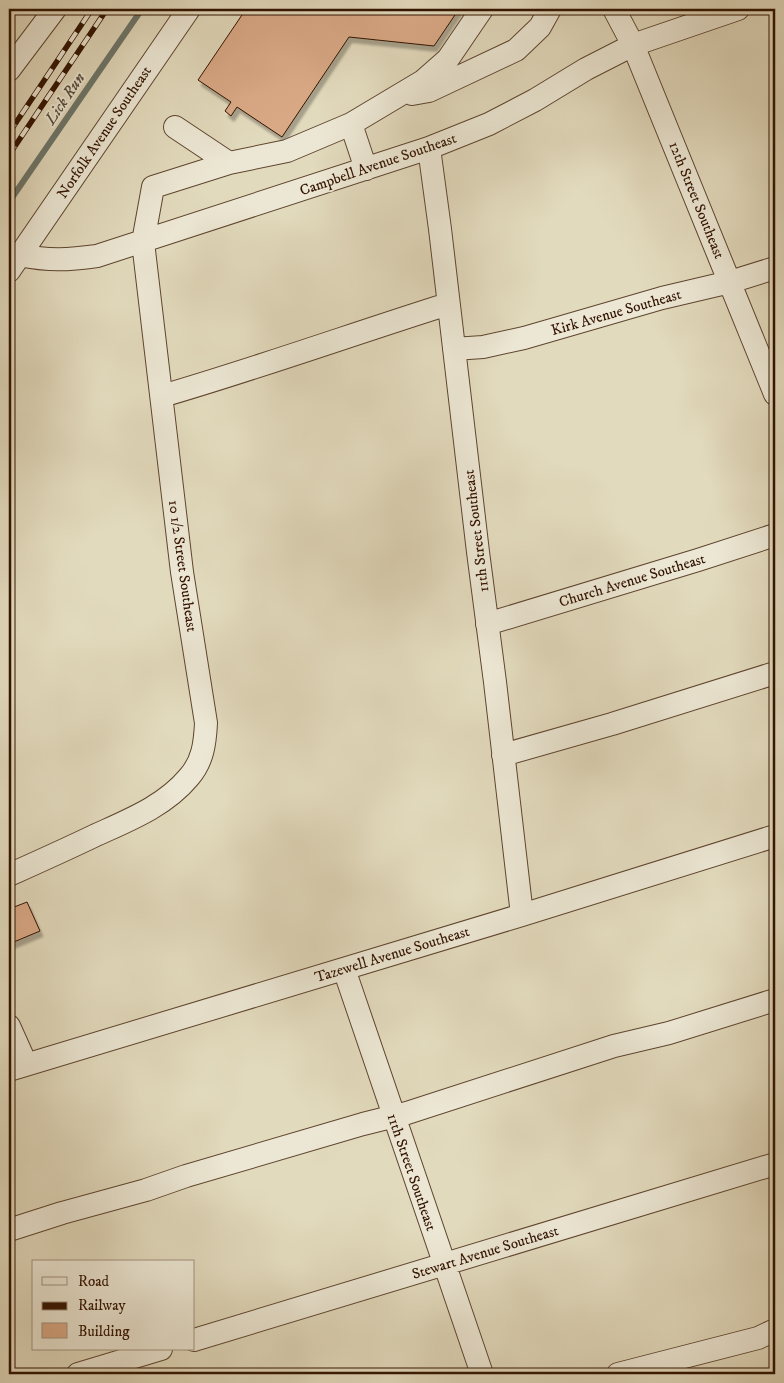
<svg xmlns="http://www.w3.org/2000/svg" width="784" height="1383" viewBox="0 0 784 1383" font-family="'IM FELL DW Pica',serif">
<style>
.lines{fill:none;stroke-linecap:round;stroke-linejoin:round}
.stream{stroke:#6d776b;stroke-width:6}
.building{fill:#d9a986;stroke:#321300;filter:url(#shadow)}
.minor-casing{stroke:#5e452f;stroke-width:24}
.minor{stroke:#ece7d4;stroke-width:22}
.rail-casing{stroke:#321300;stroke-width:5.5}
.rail{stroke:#ece7d4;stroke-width:4;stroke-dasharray:11;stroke-linecap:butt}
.labels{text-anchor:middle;stroke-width:4;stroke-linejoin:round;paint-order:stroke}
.street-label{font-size:15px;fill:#321300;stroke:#ece7d4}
.water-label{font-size:16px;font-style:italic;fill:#554d3e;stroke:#ece7d4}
</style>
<defs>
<filter id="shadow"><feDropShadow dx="3" dy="5.5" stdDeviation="1" flood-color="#0004"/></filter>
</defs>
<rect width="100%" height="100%" fill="#e2dabd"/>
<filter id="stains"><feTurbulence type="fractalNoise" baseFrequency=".004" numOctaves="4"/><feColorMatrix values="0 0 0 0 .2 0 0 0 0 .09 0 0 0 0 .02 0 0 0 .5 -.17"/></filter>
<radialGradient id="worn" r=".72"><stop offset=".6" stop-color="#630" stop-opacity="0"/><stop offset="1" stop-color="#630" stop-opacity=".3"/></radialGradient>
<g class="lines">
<path class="stream" d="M9,202L142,9"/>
</g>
<path class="building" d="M246,9H459L434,46L349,37L282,137L237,107L231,116L225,111L231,102L198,80Z
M27,902L40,931L9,944V909Z"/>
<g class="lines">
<g class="minor-casing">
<path id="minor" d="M614,9L633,45L775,394
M9,70L55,9
M412,94L429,91L516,50L540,27L550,9
M351,124L366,169
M175,127L229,163
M429,148L440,229L478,552L495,682L522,915
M20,255C48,261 69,260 97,256L429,148L489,124L535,100L586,69L633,45L738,9
M9,271L189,9
M454,349L483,347L524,338L662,298L730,282L775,268
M162,396C258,368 353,334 448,304
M487,624L698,560L775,535
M503,755L612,724L775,673
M9,875C38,862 67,849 96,835C129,820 165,806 189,777C203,761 205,743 206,723L182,572L143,242L153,187L229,163L287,151L351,124L423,81L448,59L482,9
M344,969L482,1374
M9,1026L26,1064
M9,1070L522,915L775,836
M9,1230L62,1213L146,1190L186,1176L363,1124L407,1113L614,1046L669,1033L775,1000
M194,1340L775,1164
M78,1374L161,1349
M618,1374L758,1338L775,1330"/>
</g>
<use href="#minor" class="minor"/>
<g class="rail-casing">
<path id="rail" d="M9,133L92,9
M9,155L107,9"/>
</g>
<use href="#rail" class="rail"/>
</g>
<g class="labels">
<g class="street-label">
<text transform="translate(104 132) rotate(-56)" y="5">Norfolk Avenue Southeast</text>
<text transform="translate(378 164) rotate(-19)" y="5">Campbell Avenue Southeast</text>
<text transform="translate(697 200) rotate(68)" y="5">12th Street Southeast</text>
<text transform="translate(616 312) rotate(-16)" y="5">Kirk Avenue Southeast</text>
<text transform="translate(476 531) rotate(-97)" y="5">11th Street Southeast</text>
<text transform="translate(183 566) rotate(82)" y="5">10 1/2 Street Southeast</text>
<text transform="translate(632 580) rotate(-17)" y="5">Church Avenue Southeast</text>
<text transform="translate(392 954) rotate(-17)" y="5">Tazewell Avenue Southeast</text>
<text transform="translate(412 1172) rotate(71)" y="5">11th Street Southeast</text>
<text transform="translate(485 1252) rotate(-17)" y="5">Stewart Avenue Southeast</text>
</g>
<g class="water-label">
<text transform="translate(64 98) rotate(-56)" y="6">Lick Run</text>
</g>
</g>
<rect width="784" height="1383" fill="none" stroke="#e2dabd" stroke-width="30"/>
<rect x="10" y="10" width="764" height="1363" fill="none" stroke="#321300" stroke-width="2.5"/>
<rect x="15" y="15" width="754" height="1353" fill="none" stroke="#321300"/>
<rect x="32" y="1260" width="162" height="90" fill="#ece7d4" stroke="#a2927f"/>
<rect x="42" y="1277" width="25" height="8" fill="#ece7d4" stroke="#a2927f"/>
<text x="78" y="1286" font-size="15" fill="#321300">Road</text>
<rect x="42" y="1302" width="25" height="8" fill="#321300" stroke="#a2927f"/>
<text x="78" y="1310" font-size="15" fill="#321300">Railway</text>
<rect x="42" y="1323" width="25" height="15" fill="#d9a986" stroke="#a2927f"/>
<text x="78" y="1336" font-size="15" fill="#321300">Building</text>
<rect width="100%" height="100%" filter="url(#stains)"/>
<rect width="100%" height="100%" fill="url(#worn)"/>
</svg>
